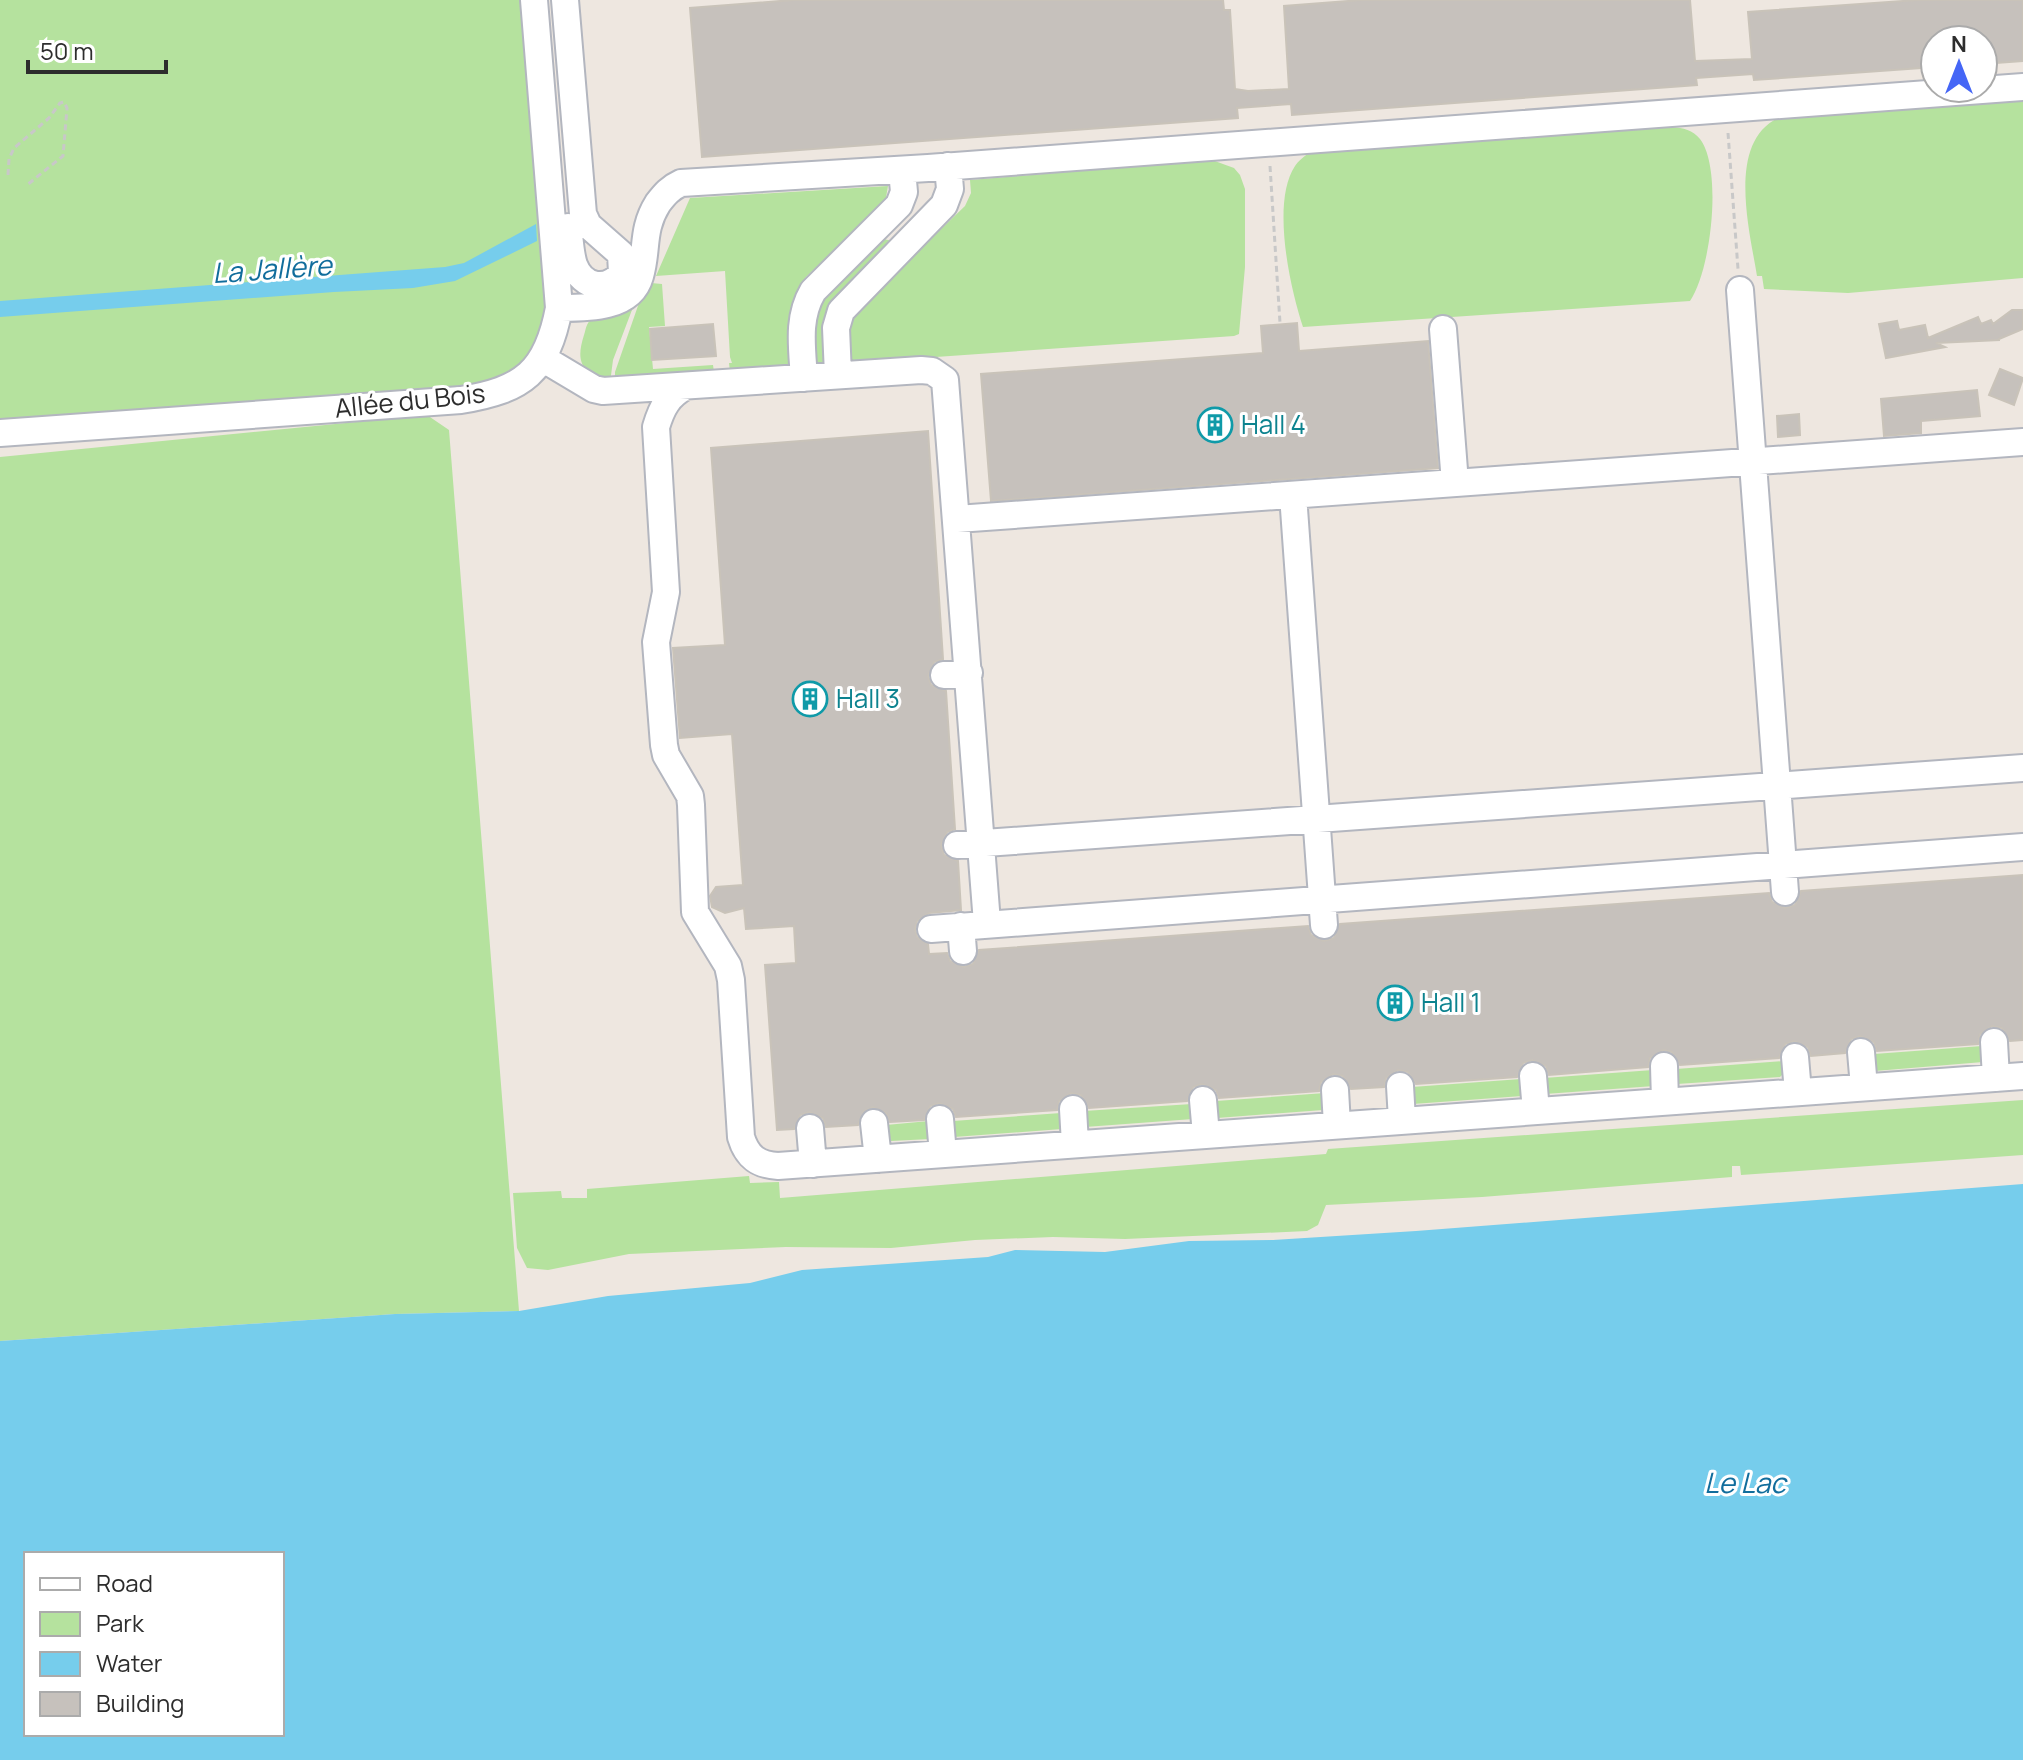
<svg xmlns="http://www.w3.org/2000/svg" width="2023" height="1760" viewBox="0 0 2023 1760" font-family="Manrope,sans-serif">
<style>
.green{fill:#b5e29e}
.water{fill:#76cdec;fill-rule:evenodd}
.building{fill:#c6c1bc;stroke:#c9c3b9;stroke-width:2}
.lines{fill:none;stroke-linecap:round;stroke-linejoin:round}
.minor-casing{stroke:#b3b6bf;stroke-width:30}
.path{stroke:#c8c8c8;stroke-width:3;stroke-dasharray:6 4;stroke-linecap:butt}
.minor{stroke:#fff;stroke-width:26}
.labels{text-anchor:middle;stroke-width:6;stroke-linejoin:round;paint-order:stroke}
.street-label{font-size:26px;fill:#2d2d2d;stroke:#fff}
.culture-label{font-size:26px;fill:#0d838f;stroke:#fff;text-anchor:start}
.water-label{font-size:28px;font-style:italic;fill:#116d9c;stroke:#fff}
</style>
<rect width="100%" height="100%" fill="#eee7e0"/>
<path class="green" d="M0,0H524L548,314L526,365L481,388L0,423Z
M2023,101V278L1848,293L1764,289L1762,276H1757C1750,232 1726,143 1778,118Z
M1672,127C1683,128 1693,130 1700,139C1723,169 1711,271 1690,301L1303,327C1290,288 1271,202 1295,166C1298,161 1305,156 1309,153Z
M1212,160L1234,168L1240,175L1245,189V267L1239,334L1234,336L850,363L848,326L854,313L965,206L971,193L970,180Z
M888,186L885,203L806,277C785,308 789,332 791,368L730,372L729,363H732L730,357L725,271L656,276L690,198Z
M883,239L893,241L825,314L827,357L824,364H817L812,331L818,301Z
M651,283L662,284L665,326L649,327L653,369L713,365L714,372L615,381V372L640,300Z
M635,302L613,360L610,383C582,373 575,363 584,335C586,329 586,323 592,319C604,311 622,307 635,302Z
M427,415L449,430L519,1311L395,1314L0,1341V457Z
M1982,1046L1983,1062L1875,1071L1874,1054Z
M1785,1061L1784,1073L1780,1077L1677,1084L1676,1069Z
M1653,1070L1654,1086L1545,1094L1544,1078Z
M1521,1079L1522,1096L1413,1104L1412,1087Z
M1325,1093L1323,1110L1217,1118L1216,1101Z
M2023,1100V1155L1741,1175L1740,1166H1732V1177L1482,1197L1326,1205L1318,1225L1307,1231L1125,1239L1053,1237L975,1240L891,1248L786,1247L629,1254L548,1270L527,1268L517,1248L513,1193L561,1191L562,1198H587V1189L749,1176L750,1183L779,1182L780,1198L1326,1154L1328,1149Z
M1192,1104L1193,1119L1085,1127L1084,1111Z
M1061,1113L1062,1129L954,1137L953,1121Z
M929,1121L930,1139L891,1141L886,1125Z"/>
<path class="water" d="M536,224L537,241L455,281L413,288L334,292L0,317V301L445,267L464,263Z
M2023,1184V1760H0V1341L395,1314L519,1311L608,1296L750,1283L802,1270L988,1257L1015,1250L1105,1252L1189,1241L1273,1240L1416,1231ZM26,1554H282V1734H26Z"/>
<path class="building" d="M793,0H1223L1224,10H1230L1235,89L1248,91L1289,89L1284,6L1361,0H1690L1695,61L1752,59L1748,12L1917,0H2023V61L1983,64V40H1935V67L1754,80L1753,74L1696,78L1697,85L1292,115L1291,104L1237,108L1238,118L702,157L690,8Z
M2012,310H2023V329L1999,339V340L1936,343L1945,347L1886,358L1879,324L1897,321L1899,330L1925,325L1928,338L1978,317L1981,324L1991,320L1993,324Z
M1297,323L1299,351L1428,341L1438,468L991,501L981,374L1263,353L1261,326Z
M713,324L716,356L652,360L650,329Z
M2000,369L2023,378L2014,405L1989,395Z
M1977,390L1980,416L1921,421V433L1884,436L1881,399Z
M1799,414L1800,435L1778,437L1777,416Z
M928,431L943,659L934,662L928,676L931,685L946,691L955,829L947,832L941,845L944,855L958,861L961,910L929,913L917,921L915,929L917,937L928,944L929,954L947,953L950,961L964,967L973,964L979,950L1308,926L1311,935L1324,941L1334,938L1340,924L1769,893L1772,902L1785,908L1795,905L1801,891L2023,875V1040L2010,1041L2002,1028L1992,1026L1980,1034L1978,1044L1877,1051L1874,1042L1860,1036L1851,1039L1845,1053L1811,1056L1808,1047L1794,1041L1785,1044L1779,1058L1680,1065L1672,1052L1663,1050L1650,1058L1648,1067L1549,1075L1546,1066L1532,1060L1523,1063L1517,1077L1416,1084L1408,1072L1398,1070L1386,1078L1384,1087L1351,1089L1343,1076L1333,1074L1321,1082L1319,1091L1219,1098L1216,1090L1202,1084L1193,1087L1187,1101L1089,1108L1081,1095L1071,1093L1059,1101L1057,1110L956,1117L953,1109L939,1103L930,1106L924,1120L890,1122L886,1113L873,1107L864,1111L858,1125L826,1127L823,1118L809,1112L800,1115L794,1129L777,1130L765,965L796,963L794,926L746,929L744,908L725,913L712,907L710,896L716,887L743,885L732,734L680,738L673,648L725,645L711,448Z"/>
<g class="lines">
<g class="minor-casing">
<path id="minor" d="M565,0L583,214L588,225L621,254L622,273C607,292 583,288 574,265C570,253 570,239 568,227
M1740,290L1785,892
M559,308C586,308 631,309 640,276C648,249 641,230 658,203C665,194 670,188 681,183L928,168L2023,87
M1443,329L1455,483
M542,358L594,389L603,391L921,370L932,371L945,380L987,923
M838,375L836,328L841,311L944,205L950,189L948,166
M804,378C802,347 797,318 813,291L899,205L904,192L902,170
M686,386C668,396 662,407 656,427L666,592L656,642L664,745L666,755L690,796L691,805L695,912L728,966L731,980L741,1137C747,1157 758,1165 778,1166L2023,1076
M0,433L461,400C523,390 547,372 559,308L534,0
M1293,495L1324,925
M957,519L2023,442
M944,675L969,673
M957,845L2023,768
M961,926L963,951
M931,929L2023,847
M1994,1042L1996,1078
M1861,1052L1864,1087
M1795,1057L1798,1092
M1664,1066L1665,1101
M1533,1076L1536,1111
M1400,1086L1402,1120
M1335,1090L1337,1125
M1203,1100L1206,1135
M1073,1109L1075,1144
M940,1119L943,1154
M874,1123L878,1159
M810,1128L813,1164"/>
</g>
<path class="path" d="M1728,133L1738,269
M1270,166L1280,323
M8,175L9,159L14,148L49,118L60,103L64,102L67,108L63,156L27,185"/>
<use href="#minor" class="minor"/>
</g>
<defs>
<g id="building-ring" transform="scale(1.8)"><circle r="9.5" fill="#fff" stroke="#0f9aa8" stroke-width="1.5"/><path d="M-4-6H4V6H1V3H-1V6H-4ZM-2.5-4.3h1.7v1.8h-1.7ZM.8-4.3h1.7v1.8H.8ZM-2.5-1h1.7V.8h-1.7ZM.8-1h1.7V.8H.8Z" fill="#0f9aa8"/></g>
</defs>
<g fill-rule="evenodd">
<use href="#building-ring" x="1215" y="425"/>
<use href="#building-ring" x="810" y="699"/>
<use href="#building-ring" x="1395" y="1003"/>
</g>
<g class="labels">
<g class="street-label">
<text transform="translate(410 401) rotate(-6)" y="9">Allée du Bois</text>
</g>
<g class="culture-label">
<text x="1241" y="434">Hall 4</text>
<text x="836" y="708">Hall 3</text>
<text x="1421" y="1012">Hall 1</text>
</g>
<g class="water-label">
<text transform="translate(272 269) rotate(-4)" y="10">La Jallère</text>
<text x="1745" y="1493">Le Lac</text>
</g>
</g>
<rect x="24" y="1552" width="260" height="184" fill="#ffffff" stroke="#ababab" stroke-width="2"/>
<rect x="40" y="1578" width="40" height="12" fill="#ffffff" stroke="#ababab" stroke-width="2"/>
<text x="96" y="1592" font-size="24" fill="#2d2d2d">Road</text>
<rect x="40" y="1612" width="40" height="24" fill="#b5e29e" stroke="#ababab" stroke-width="2"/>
<text x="96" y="1632" font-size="24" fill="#2d2d2d">Park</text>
<rect x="40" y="1652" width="40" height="24" fill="#76cdec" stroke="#ababab" stroke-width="2"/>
<text x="96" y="1672" font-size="24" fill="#2d2d2d">Water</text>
<rect x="40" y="1692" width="40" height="24" fill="#c6c1bc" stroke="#ababab" stroke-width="2"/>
<text x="96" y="1712" font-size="24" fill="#2d2d2d">Building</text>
<g transform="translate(1959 64)"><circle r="38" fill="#ffffff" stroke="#ababab" stroke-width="2"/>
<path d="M0-6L14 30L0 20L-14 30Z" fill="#4566f6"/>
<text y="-12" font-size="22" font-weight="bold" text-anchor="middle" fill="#2d2d2d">N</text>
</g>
<path d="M28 60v12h138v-12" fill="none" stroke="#2d2d2d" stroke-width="4"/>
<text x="40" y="60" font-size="24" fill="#2d2d2d" stroke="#ffffff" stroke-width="6" paint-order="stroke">50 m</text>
</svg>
